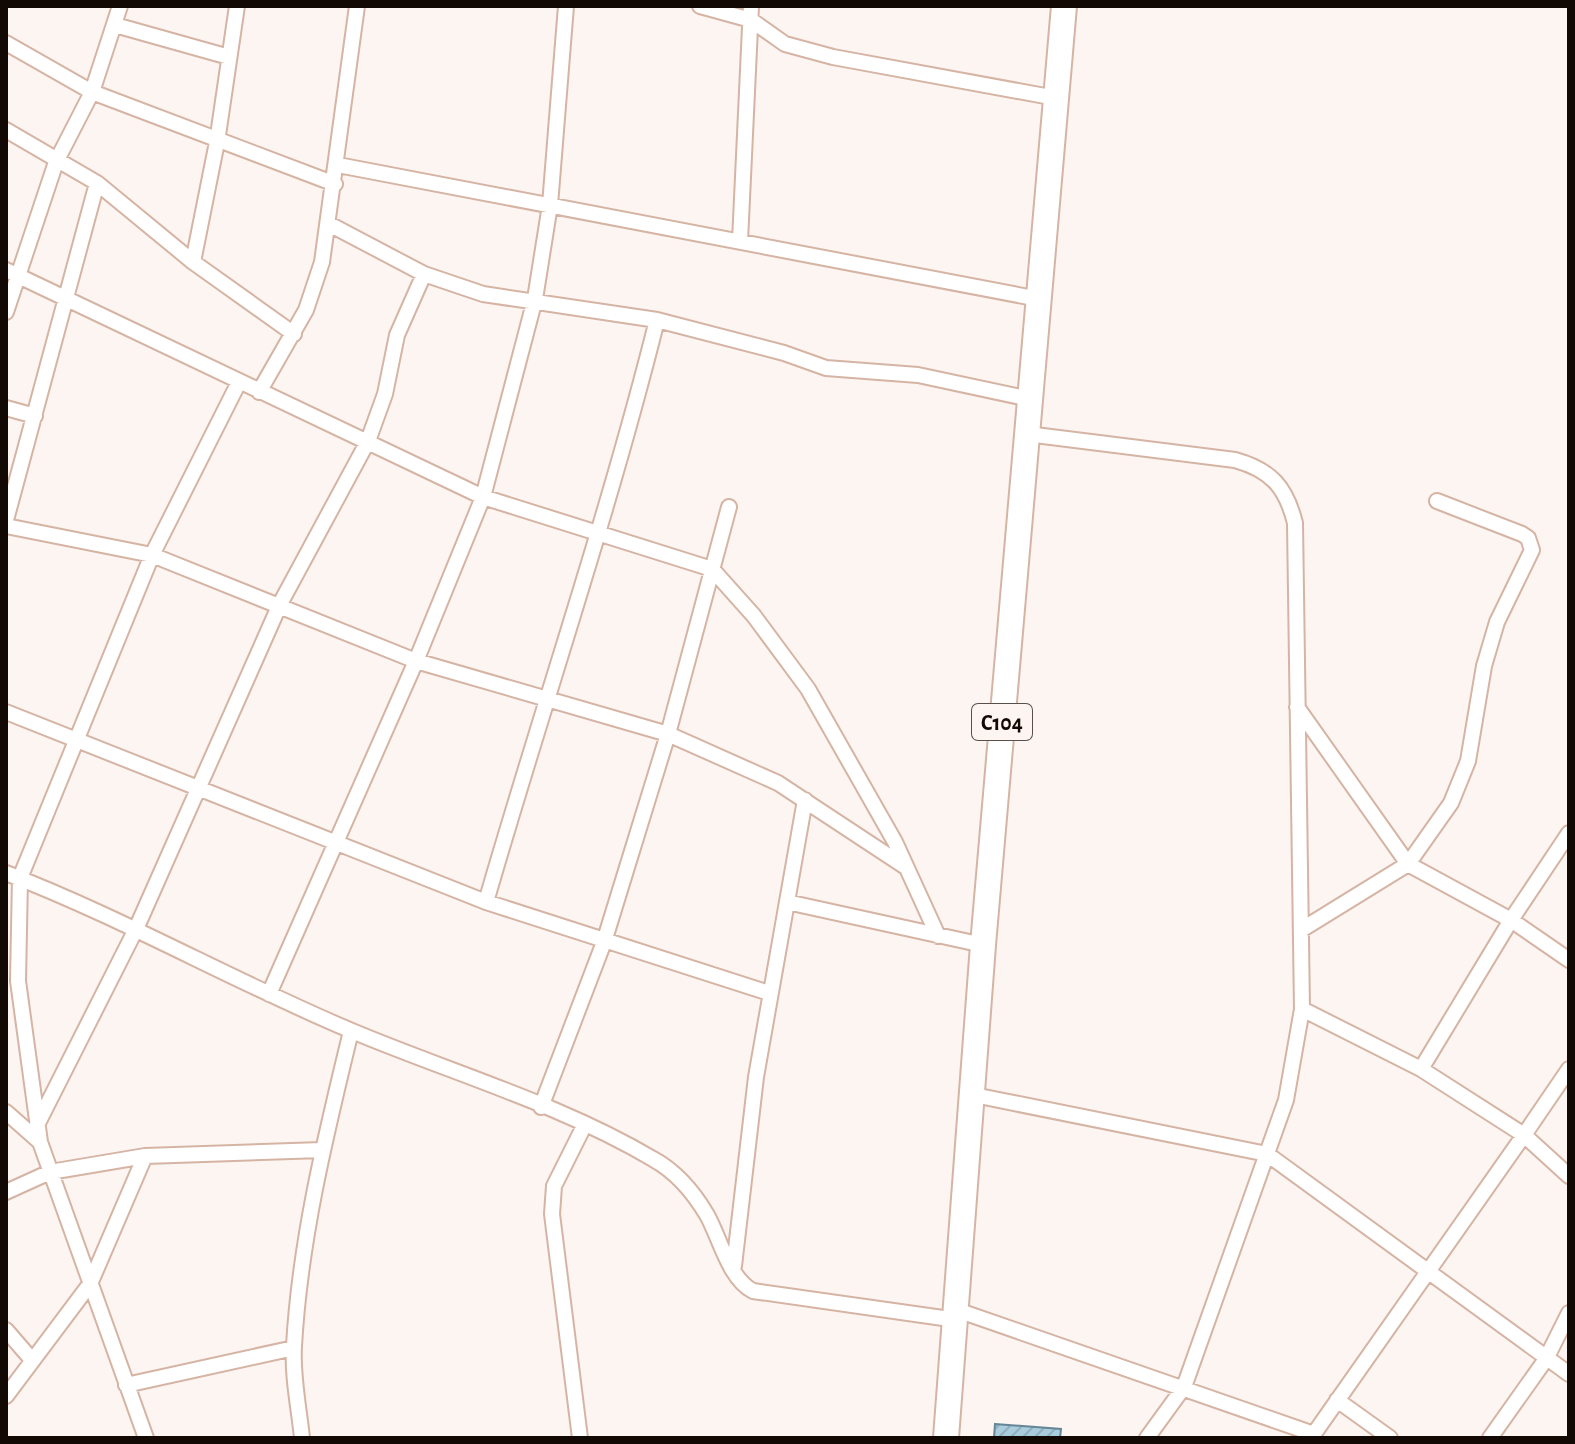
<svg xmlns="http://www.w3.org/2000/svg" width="1575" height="1444" viewBox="0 0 1575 1444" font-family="'Alegreya Sans',sans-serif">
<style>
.building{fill:url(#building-hatch);stroke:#658696;stroke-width:2}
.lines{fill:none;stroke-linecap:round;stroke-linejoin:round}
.minor-casing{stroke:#d5b4a4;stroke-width:18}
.trunk-casing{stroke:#d5b4a4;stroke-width:28}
.minor{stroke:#fff;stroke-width:14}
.trunk{stroke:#fff;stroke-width:24}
.labels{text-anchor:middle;stroke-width:6;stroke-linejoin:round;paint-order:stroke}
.shield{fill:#fcf5f2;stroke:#59504b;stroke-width:2}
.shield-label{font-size:22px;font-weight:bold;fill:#130904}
</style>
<defs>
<pattern id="building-hatch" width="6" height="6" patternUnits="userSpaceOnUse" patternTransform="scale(2)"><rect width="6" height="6" fill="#aacdde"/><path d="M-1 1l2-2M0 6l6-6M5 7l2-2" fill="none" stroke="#91afbd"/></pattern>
</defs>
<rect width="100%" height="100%" fill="#fcf5f2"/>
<path class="building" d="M995,1424L1061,1429L1060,1438H994Z"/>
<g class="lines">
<g class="minor-casing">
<path id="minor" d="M237,6L217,142L193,262L294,334
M700,6L751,20L785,44L833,57L1056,98
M115,25L229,57
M6,43L92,92L335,184
M6,130L97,183L193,262
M338,165L1039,299
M329,224L424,274L483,294L657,320L784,353L826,368L918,375L1030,399
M740,241L751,6
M6,270L483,497L712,569L754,616L808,689L895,842L938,936
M6,312L56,162L92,92L120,6
M259,392L306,310L322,262L357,6
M6,408L35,416
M1027,434L1235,460C1271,470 1286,487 1295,523L1302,1009L1421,1069L1524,1135L1311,1438
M6,520L97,183
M6,526L152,555L416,661L668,734L778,783L907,868
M1297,707L1408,864L1511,920L1569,960
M6,712L486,902L769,993
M6,873C125,919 235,982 352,1031C452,1073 560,1104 653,1159C675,1171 694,1193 707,1215C720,1238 729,1279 753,1291L957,1320
M486,902C542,708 608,516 657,320
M787,902L983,945
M1301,930L1408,864L1451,803L1468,761L1484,666L1497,622L1532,550L1528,538L1522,534L1437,501
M269,994L416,661L483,497L535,299L550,205L566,6
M1421,1069L1511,920L1569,833
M1569,1069L1524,1135L1569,1176
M974,1095L1267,1154L1569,1374
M541,1107L604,942L668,734L729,507
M6,1112L40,1142
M37,1125L136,929L280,604L368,441L385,394L397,335L424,274
M6,1192L50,1172L145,1156
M734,1266L756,1077L805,800
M957,1310L1314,1434
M6,1330L32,1360
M126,1385L294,1348
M6,1396L90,1284L145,1156L322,1150
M1337,1400L1390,1438
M146,1438L40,1142L18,981L20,878L152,555L239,382
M302,1438C299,1408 292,1376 294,1346C300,1239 326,1134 351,1031
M580,1438L552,1214L554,1186L584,1126
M1147,1438L1184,1387L1286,1100L1302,1009
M1490,1438L1546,1359L1569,1313"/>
</g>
<g class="trunk-casing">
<path id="trunk" d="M946,1438L983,945L1064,6"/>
</g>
<use href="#minor" class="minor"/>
<use href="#trunk" class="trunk"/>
</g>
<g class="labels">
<rect class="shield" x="972" y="704" width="60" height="36" rx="6"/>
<g class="shield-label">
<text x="1002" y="730">C104</text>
</g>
</g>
<rect width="1575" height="1444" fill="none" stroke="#130904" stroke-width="16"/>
</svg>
